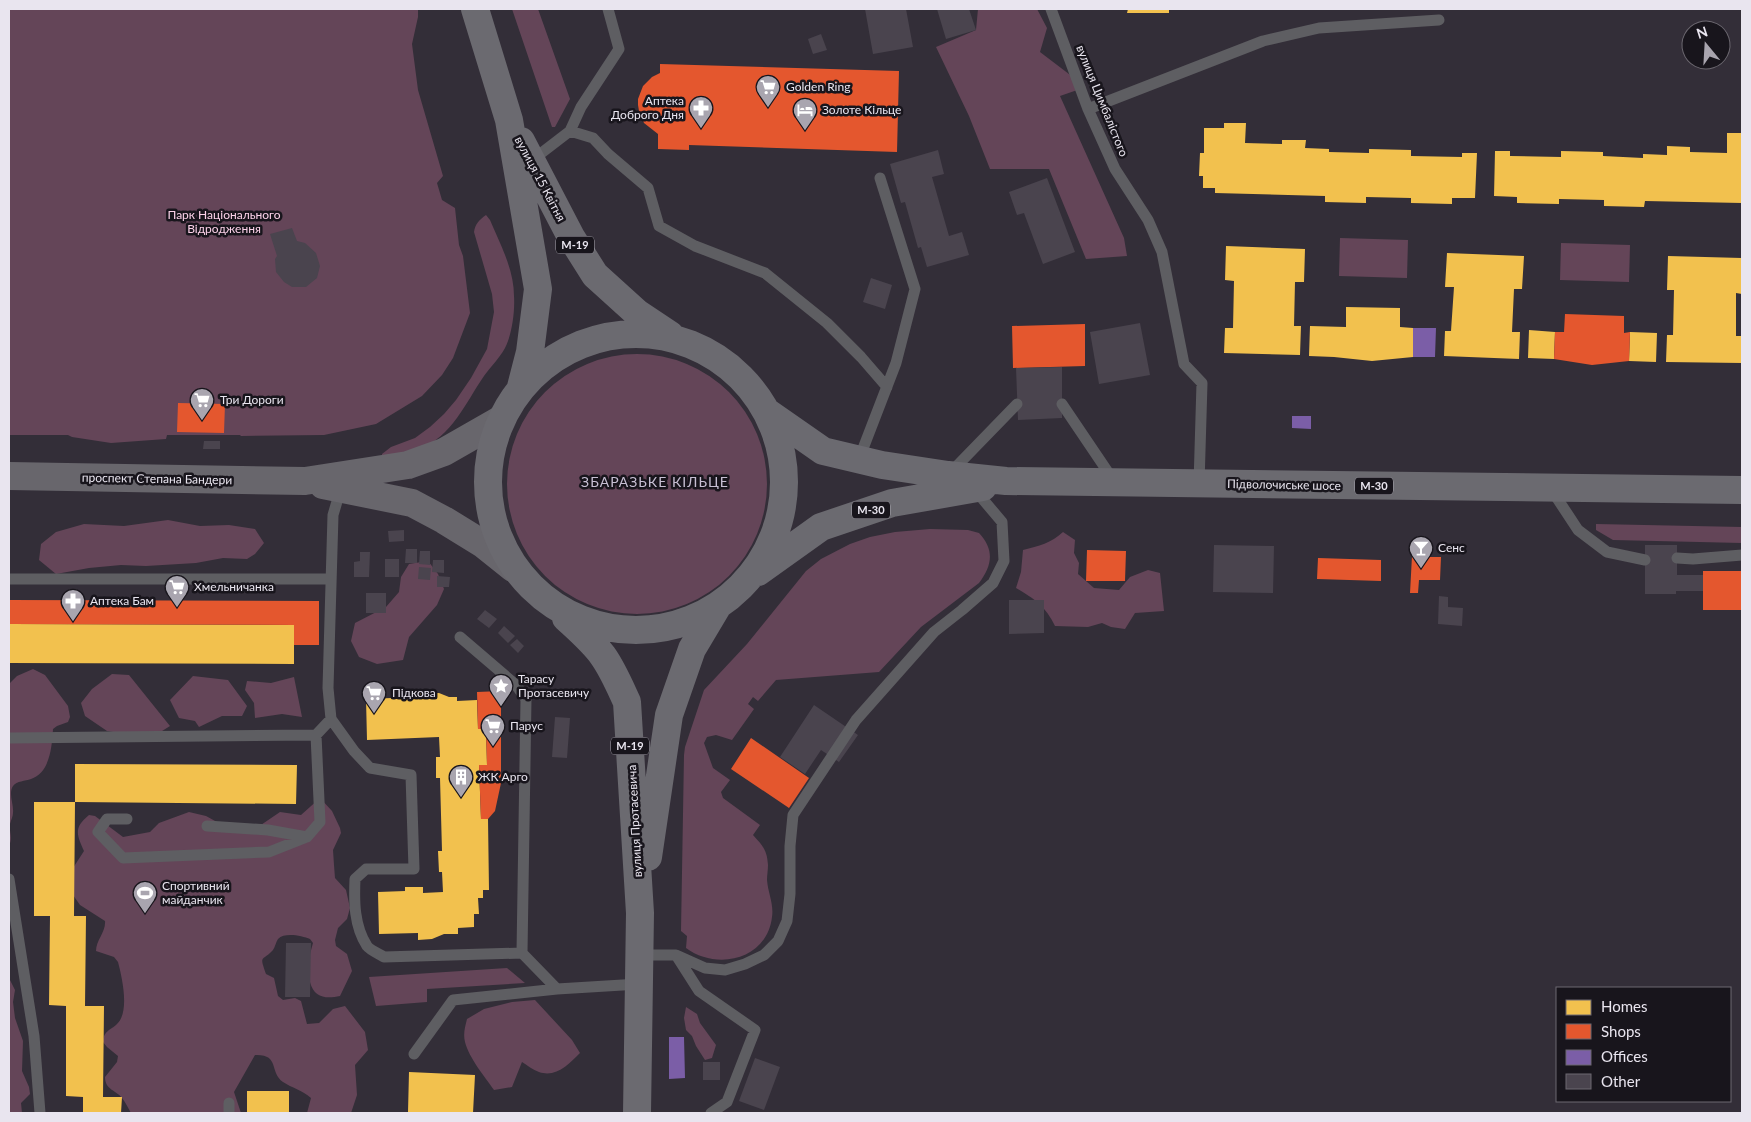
<svg xmlns="http://www.w3.org/2000/svg" width="1751" height="1122" viewBox="0 0 1751 1122" font-family="Lato,sans-serif">
<style>
.green{fill:#644558}
.homes{fill:#f2c14e}
.shops{fill:#e4572e}
.offices{fill:#7b5ea7}
.building{fill:#4a444e}
.lines{fill:none;stroke-linecap:round;stroke-linejoin:round}
.service{stroke:#5e5e62;stroke-width:11}
.primary{stroke:#68666c;stroke-width:28}
.trunk{stroke:#6b6a70;stroke-width:28}
.labels{text-anchor:middle;stroke-width:5;stroke-linejoin:round;paint-order:stroke}
.shield{fill:#18151c;stroke:#aaa7b0;stroke-width:1}
.shield-label{font-size:11px;font-weight:bold;fill:#e9e5ef}
.poi-label{font-size:12px;fill:#e9e5ef;stroke:#18151c;text-anchor:start}
.street-label{font-size:12px;fill:#e9e5ef;stroke:#18151c}
.park-label{font-size:12px;fill:#fbd1e8;stroke:#18151c}
.neighbourhood-label{font-size:14px;letter-spacing:1px;fill:#c7bfd3;stroke:#18151c}
</style>
<rect width="100%" height="100%" fill="#332e38"/>
<path class="green" d="M9,9H418V17L412,44L418,90L443,176L437,183L442,200L455,208L459,245L463,256L470,313L453,358L442,375L422,396L376,424L324,435L241,436L240,435H167L166,439L111,443L72,437L68,435H9Z
M512,9H538L570,99L555,127H552Z
M978,9H1037L1047,28L1040,52L1086,87L1060,96L1124,238L1127,256L1086,259L1049,169H990L969,116L936,47L976,30Z
M486,215L490,220C500,244 514,269 514,296C515,312 512,334 505,348C499,359 491,366 484,376C466,402 452,437 419,449C408,453 394,455 382,457V454L391,447L415,438L430,427L444,414L456,400L471,378L487,349L494,312L492,294L474,232C475,224 479,220 486,215Z
M1340,238L1408,240L1407,278L1339,276Z
M1561,243L1630,245L1629,282L1560,280Z
M507 484a130 130 0 1 1 260 0a130 130 0 1 1-260 0Z
M168,520L200,526L229,525L255,529L264,543L255,554L247,559L223,558L196,563L146,566L121,565L89,568L56,574L39,560L41,544L56,532L84,524L124,526Z
M1596,524L1742,527V543L1613,540L1596,530Z
M930,529L968,530L979,533C995,550 992,566 979,583L921,627L879,672L776,680L758,701L753,697L748,704L754,709L732,740L716,735L707,737L704,743L713,768L730,780L721,792L723,798L760,825L753,835C763,846 767,850 768,865C768,870 767,875 767,880C768,893 774,904 772,917C767,960 717,971 686,948L687,936L681,931L684,755L685,747L704,690L747,644L806,571L821,559L850,544L870,537L895,532Z
M1063,532L1075,540L1074,553L1079,563L1078,574L1094,588L1119,590L1130,577L1148,570L1160,573L1164,611L1135,613L1125,629L1111,627L1102,623L1088,627L1055,626C1046,607 1035,599 1016,588L1021,572L1023,550C1039,546 1051,543 1063,532Z
M428,561L438,574L444,589L437,605L409,637L403,660L377,664L359,657L351,641L355,623L386,607L399,592L401,577L409,564Z
M33,669L45,675L68,706L70,717L68,722L57,726L53,729C52,746 50,773 31,779C25,781 17,781 13,786C8,794 14,804 13,813C13,816 11,820 10,824C9,833 13,837 9,846V684L17,676Z
M112,674L129,675L170,726L151,738L107,731L85,716L81,703L92,689Z
M193,676L228,680L247,706L242,716H222L199,727L195,721L179,718L170,700Z
M294,677L302,717L282,714L255,718L254,703L245,690L247,681L271,683Z
M320,798L332,811L340,828L341,833L333,850L334,865L335,878L346,890L350,908L347,919L338,928L335,940L336,946L347,954L352,971L340,996C326,999 314,998 310,982C308,977 306,972 307,966C308,959 311,951 313,943L310,939C302,936 285,932 278,939C276,942 275,947 273,950C262,962 259,954 266,974L274,978L278,996L283,1000L295,998L301,1001L307,1024L319,1023L333,1009L345,1006L365,1032L368,1050L355,1065L357,1095L351,1113H307L311,1098C302,1090 292,1088 283,1082C269,1072 280,1054 255,1055L234,1092L241,1113H131C128,1108 126,1103 122,1098C116,1090 105,1090 105,1077L117,1062L118,1056L107,1047L103,1042C104,1030 110,1031 117,1024C130,1012 122,977 118,962L114,957L96,951C96,940 106,932 105,921L80,905L73,895V868L84,851C77,835 73,828 89,815L95,816L123,837L150,832L159,823L189,812L206,816L226,827L255,829L280,812L301,815Z
M507,968L525,983L427,989V1002L376,1006L369,977Z
M9,978L15,990L13,1002L15,1018L23,1041L22,1071L29,1087L30,1094L21,1103L22,1113H9Z
M535,1000L572,1040L580,1053C569,1064 556,1078 539,1072C533,1070 527,1065 522,1062L512,1087L494,1090C485,1077 469,1058 465,1042C463,1034 465,1027 467,1019L484,1009L512,1002Z
M686,1007L697,1014L700,1023L716,1045L712,1058L705,1060L696,1046L692,1036L686,1030L684,1018Z"/>
<path class="homes" d="M1128,9H1169V13H1127Z
M1224,123H1246L1245,143L1282,144V140H1306L1305,148L1329,149V152L1369,153V149L1411,150V156L1462,157V153H1477L1475,198H1452V204L1411,203V198L1366,197V203L1325,202V196L1215,193V188H1203V176H1199L1200,153H1204V128H1224Z
M1727,133H1742V203L1645,201L1644,207L1604,206V200L1559,199V204L1517,203V197L1494,196L1495,151H1510V156L1561,157V151L1603,152V156L1643,158V154L1667,155V146L1690,147V152L1727,153Z
M1226,246L1305,249L1304,282H1295L1294,326H1301L1300,355L1224,353L1225,328H1233L1234,281L1225,280Z
M1447,253L1524,256L1522,289H1514L1512,332H1520L1519,359L1444,356L1445,331H1451L1454,287H1445Z
M1668,256L1742,258V294L1736,293V336H1742V363L1666,362L1667,335H1673L1674,290H1667Z
M1346,307L1400,308V327L1413,328V357L1372,361L1334,357L1309,356L1310,326L1346,327Z
M1529,330L1555,332L1554,359L1528,358Z
M1630,332L1657,333L1656,362L1629,361Z
M9,624L294,625V664L9,663Z
M423,690V693H439L449,697H457V701L477,700L478,729H486L487,765H479L481,819H488L489,890H483V898H478L479,914H474V927L458,928V934H444L432,939L418,940V933L379,934L378,892L405,891V887H423V893L443,892L442,872H439L438,851H442L440,778H436V757H440L439,737L367,740L366,699L392,698V695H408L407,691Z
M75,764L297,765L296,804L75,802Z
M34,802H75L74,916H86L85,1006H104L103,1097H122L121,1113H83V1097L66,1096V1006L49,1005L50,916H34Z
M409,1072L475,1075L473,1113L408,1112Z
M247,1091H289V1113H247Z"/>
<path class="shops" d="M660,64L899,71L897,152L689,145V150L658,149V134L644,123L639,111L638,105V99L643,86L652,77L660,73Z
M1565,314L1624,316V333L1630,332L1629,361L1592,365L1554,359L1555,332H1564Z
M1085,324V366L1013,368L1012,326Z
M178,403L225,404L224,433L177,432Z
M1419,547L1429,548V557H1441L1440,580H1419L1418,593H1410L1412,556L1419,557Z
M1087,550L1126,551L1125,581H1086Z
M1318,558L1381,560V581L1317,579Z
M1703,571H1742V610H1703Z
M9,600L319,601V645H294V625L9,624Z
M501,691V783L495,811L488,819H481L479,765H487L486,729H478L477,692Z
M751,738L809,778L789,808L731,769Z"/>
<path class="offices" d="M1413,328H1436L1435,357H1413Z
M1292,416H1311V429L1292,428Z
M669,1037H684L685,1078L669,1079Z"/>
<path class="building" d="M865,9H906L913,47L873,54Z
M937,9H969L976,30L946,39Z
M821,34L827,50L813,54L808,39Z
M938,150L944,174L932,177L949,236L962,232L969,255L927,267L921,247L918,248L905,202L901,203L890,164Z
M1047,178L1075,252L1043,264L1024,213L1017,215L1009,192Z
M292,228L297,241L305,243L316,253L320,266L317,278L306,287H292L284,282L276,272L275,259L277,256L270,234Z
M871,278L892,285L885,309L863,302Z
M1140,323L1150,375L1099,384L1090,332Z
M1062,367V418L1018,420L1016,368Z
M204,441H220V449H203Z
M404,530V541L389,542L388,531Z
M1214,545L1274,546L1273,593L1213,592Z
M1645,545H1677V575H1703V591H1676V594H1645Z
M406,549H417V563H405Z
M420,551H430V565L419,564Z
M360,552H370L369,577H354V562L360,561Z
M385,559H399V577H385Z
M433,560H444V573L432,572Z
M419,567L431,568L430,580L418,579Z
M437,576L450,577L449,587H437Z
M366,593H386V613H366Z
M1439,596L1448,597V607L1463,608L1462,626L1438,624Z
M1009,600H1044V633L1009,634Z
M485,610L497,619L489,628L477,619Z
M504,626L515,636L508,643L498,633Z
M517,639L524,646L518,653L510,645Z
M814,705L858,735L839,762L821,750L805,774L780,757Z
M555,717L570,718L567,758L552,757Z
M286,943H311L310,997H285Z
M755,1058L780,1067L764,1110L739,1101Z
M703,1062H720V1080H703Z"/>
<g class="lines">
<path class="service" d="M1051,9L1088,109L1115,169L1148,220L1162,252L1184,364L1202,383L1199,484
M1088,109L1263,41L1319,28L1439,20
M570,131L593,138L608,154L648,188L659,226L695,246L765,273L827,323L861,357L887,387
M531,161L570,131L581,107L619,49L608,9
M1062,404L1114,481
M859,459L896,363L915,289L880,178
M950,473L1017,404
M341,488L333,515L328,688L331,719L354,751L370,768L411,775L414,869H366L355,879C354,901 354,926 367,946C370,950 379,954 384,957L522,953
M1551,489L1578,530L1607,552L1645,560
M1677,558L1693,559L1742,555
M9,579H331
M460,637L516,685L526,699L522,953L557,989
M9,738L316,735L331,719
M127,819H107L98,832L123,858L269,852L307,837L320,822L316,735
M207,826L268,830L307,837
M9,879L34,1036L40,1113
M639,955H676L705,968L725,970L745,964L764,955L778,941L787,921L790,894V846L793,815L856,720L934,632L962,610L993,583L1004,561L1002,522L975,490
M676,955L699,991L755,1030L727,1102L711,1113
M414,1054L453,1000L557,989L639,984
M229,1103V1113"/>
<path class="primary" d="M9,476L305,481L408,465L444,452L500,420
M323,485L412,503L444,520L483,544L513,568"/>
<path class="trunk" d="M475,9L509,120L538,289L530,352L521,387
M521,141L571,237L595,275L637,313L670,335
M488 482a148 148 0 1 1 296 0a148 148 0 1 1-296 0Z
M767,412L823,451L882,465L948,475L1006,481L1742,490
M758,572L821,527L892,503L983,487
M566,618C579,630 593,642 603,656C613,670 620,687 627,702L640,913L637,1113
M648,857L669,715L692,649L717,607"/>
</g>
<defs>
<g id="supermarket-pin" transform="scale(1.25)"><path d="M0 17L-7.5 6A9.5 9.5 0 1 1 7.5 6Z" fill="#a9a5af" stroke="#18151c"/><path d="M-6-5.5h2.5l.6 2H6L4.5 2H-2.5L-4.4-4H-6ZM-1.5 3.2a1.3 1.3 0 1 0 .1 0ZM3 3.2a1.3 1.3 0 1 0 .1 0Z" fill="#fff"/></g>
<g id="pharmacy-pin" transform="scale(1.25)"><path d="M0 17L-7.5 6A9.5 9.5 0 1 1 7.5 6Z" fill="#a9a5af" stroke="#18151c"/><path d="M-2-6h4v4h4v4h-4v4h-4v-4h-4v-4h4Z" fill="#fff"/></g>
<g id="hotel-pin" transform="scale(1.25)"><path d="M0 17L-7.5 6A9.5 9.5 0 1 1 7.5 6Z" fill="#a9a5af" stroke="#18151c"/><path d="M-6-4.5h1.5V1H6V5H4.5V3h-9V5H-6ZM-4 0a1.8 1.8 0 1 1 3.6 0ZM.5 0V-2.5h3Q6-2.5 6 0Z" fill="#fff"/></g>
<g id="bar-pin" transform="scale(1.25)"><path d="M0 17L-7.5 6A9.5 9.5 0 1 1 7.5 6Z" fill="#a9a5af" stroke="#18151c"/><path d="M-6-5H6L.8 .8V4.5H3.5V6h-7V4.5H-.8V.8Z" fill="#fff"/></g>
<g id="sight-pin" transform="scale(1.25)"><path d="M0 17L-7.5 6A9.5 9.5 0 1 1 7.5 6Z" fill="#a9a5af" stroke="#18151c"/><path d="M0-6L1.8-2.2L6-1.7L2.9 1.2L3.7 5.4L0 3.3L-3.7 5.4L-2.9 1.2L-6-1.7L-1.8-2.2Z" fill="#fff"/></g>
<g id="building-pin" transform="scale(1.25)"><path d="M0 17L-7.5 6A9.5 9.5 0 1 1 7.5 6Z" fill="#a9a5af" stroke="#18151c"/><path d="M-4-6H4V6H1V3H-1V6H-4ZM-2.5-4.3h1.7v1.8h-1.7ZM.8-4.3h1.7v1.8H.8ZM-2.5-1h1.7V.8h-1.7ZM.8-1h1.7V.8H.8Z" fill="#fff"/></g>
<g id="stadium-pin" transform="scale(1.25)"><path d="M0 17L-7.5 6A9.5 9.5 0 1 1 7.5 6Z" fill="#a9a5af" stroke="#18151c"/><path d="M0-5a6.5 5 0 1 0 0 10a6.5 5 0 1 0 0-10ZM-3.5-1.8h7v3.6h-7Z" fill="#fff"/></g>
</defs>
<g fill-rule="evenodd">
<use href="#supermarket-pin" x="768" y="87"/>
<use href="#pharmacy-pin" x="701" y="108"/>
<use href="#hotel-pin" x="805" y="110"/>
<use href="#supermarket-pin" x="202" y="400"/>
<use href="#bar-pin" x="1421" y="548"/>
<use href="#supermarket-pin" x="177" y="587"/>
<use href="#pharmacy-pin" x="73" y="601"/>
<use href="#sight-pin" x="501" y="686"/>
<use href="#supermarket-pin" x="374" y="693"/>
<use href="#supermarket-pin" x="493" y="726"/>
<use href="#building-pin" x="461" y="777"/>
<use href="#stadium-pin" x="145" y="893"/>
</g>
<g class="labels">
<g class="shield">
<rect x="556" y="236.5" width="38" height="17" rx="4"/>
<rect x="1355" y="477.5" width="38" height="17" rx="4"/>
<rect x="852" y="501.5" width="38" height="17" rx="4"/>
<rect x="611" y="737.5" width="38" height="17" rx="4"/>
</g>
<g class="shield-label">
<text x="575" y="249">М-19</text>
<text x="1374" y="490">М-30</text>
<text x="871" y="514">М-30</text>
<text x="630" y="750">М-19</text>
</g>
<g class="poi-label">
<text x="786" y="91">Golden Ring</text>
<text x="684" y="105" text-anchor="end">Аптека<tspan x="684" dy="14">Доброго Дня</tspan></text>
<text x="822" y="114">Золоте Кільце</text>
<text x="220" y="404">Три Дороги</text>
<text x="1438" y="552">Сенс</text>
<text x="194" y="591">Хмельничанка</text>
<text x="90" y="605">Аптека Бам</text>
<text x="518" y="683">Тарасу<tspan x="518" dy="14">Протасевичу</tspan></text>
<text x="392" y="697">Підкова</text>
<text x="510" y="730">Парус</text>
<text x="478" y="781">ЖК Арго</text>
<text x="162" y="890">Спортивний<tspan x="162" dy="14">майданчик</tspan></text>
</g>
<g class="street-label">
<text transform="translate(1102 101) rotate(68)" y="4">вулиця Цимбалістого</text>
<text transform="translate(540 179) rotate(62)" y="4">вулиця 15 Квітня</text>
<text transform="translate(157 479) rotate(1)" y="4">проспект Степана Бандери</text>
<text transform="translate(1284 485) rotate(1)" y="4">Підволочиське шосе</text>
<text transform="translate(635 821) rotate(-93)" y="4">вулиця Протасевича</text>
</g>
<g class="park-label">
<text x="224" y="219">Парк Національного<tspan x="224" dy="14">Відродження</tspan></text>
</g>
<g class="neighbourhood-label">
<text x="655" y="487">ЗБАРАЗЬКЕ КІЛЬЦЕ</text>
</g>
</g>
<rect width="1751" height="1122" fill="none" stroke="#e9e5ef" stroke-width="20"/>
<rect x="1556" y="987" width="175" height="115" fill="#18151c" stroke="#6c6870"/>
<rect x="1566" y="1000" width="25" height="15" fill="#f2c14e" stroke="#6c6870"/>
<text x="1601" y="1012" font-size="15" fill="#e9e5ef">Homes</text>
<rect x="1566" y="1024" width="25" height="15" fill="#e4572e" stroke="#6c6870"/>
<text x="1601" y="1037" font-size="15" fill="#e9e5ef">Shops</text>
<rect x="1566" y="1050" width="25" height="15" fill="#7b5ea7" stroke="#6c6870"/>
<text x="1601" y="1062" font-size="15" fill="#e9e5ef">Offices</text>
<rect x="1566" y="1074" width="25" height="15" fill="#4a444e" stroke="#6c6870"/>
<text x="1601" y="1087" font-size="15" fill="#e9e5ef">Other</text>
<g transform="translate(1706 45) rotate(342)"><circle r="24" fill="#18151c" stroke="#6c6870"/>
<path d="M0-4L9 19L0 12L-9 19Z" fill="#a9a5af"/>
<text y="-8" font-size="14" font-weight="bold" text-anchor="middle" fill="#e9e5ef">N</text>
</g>
</svg>
